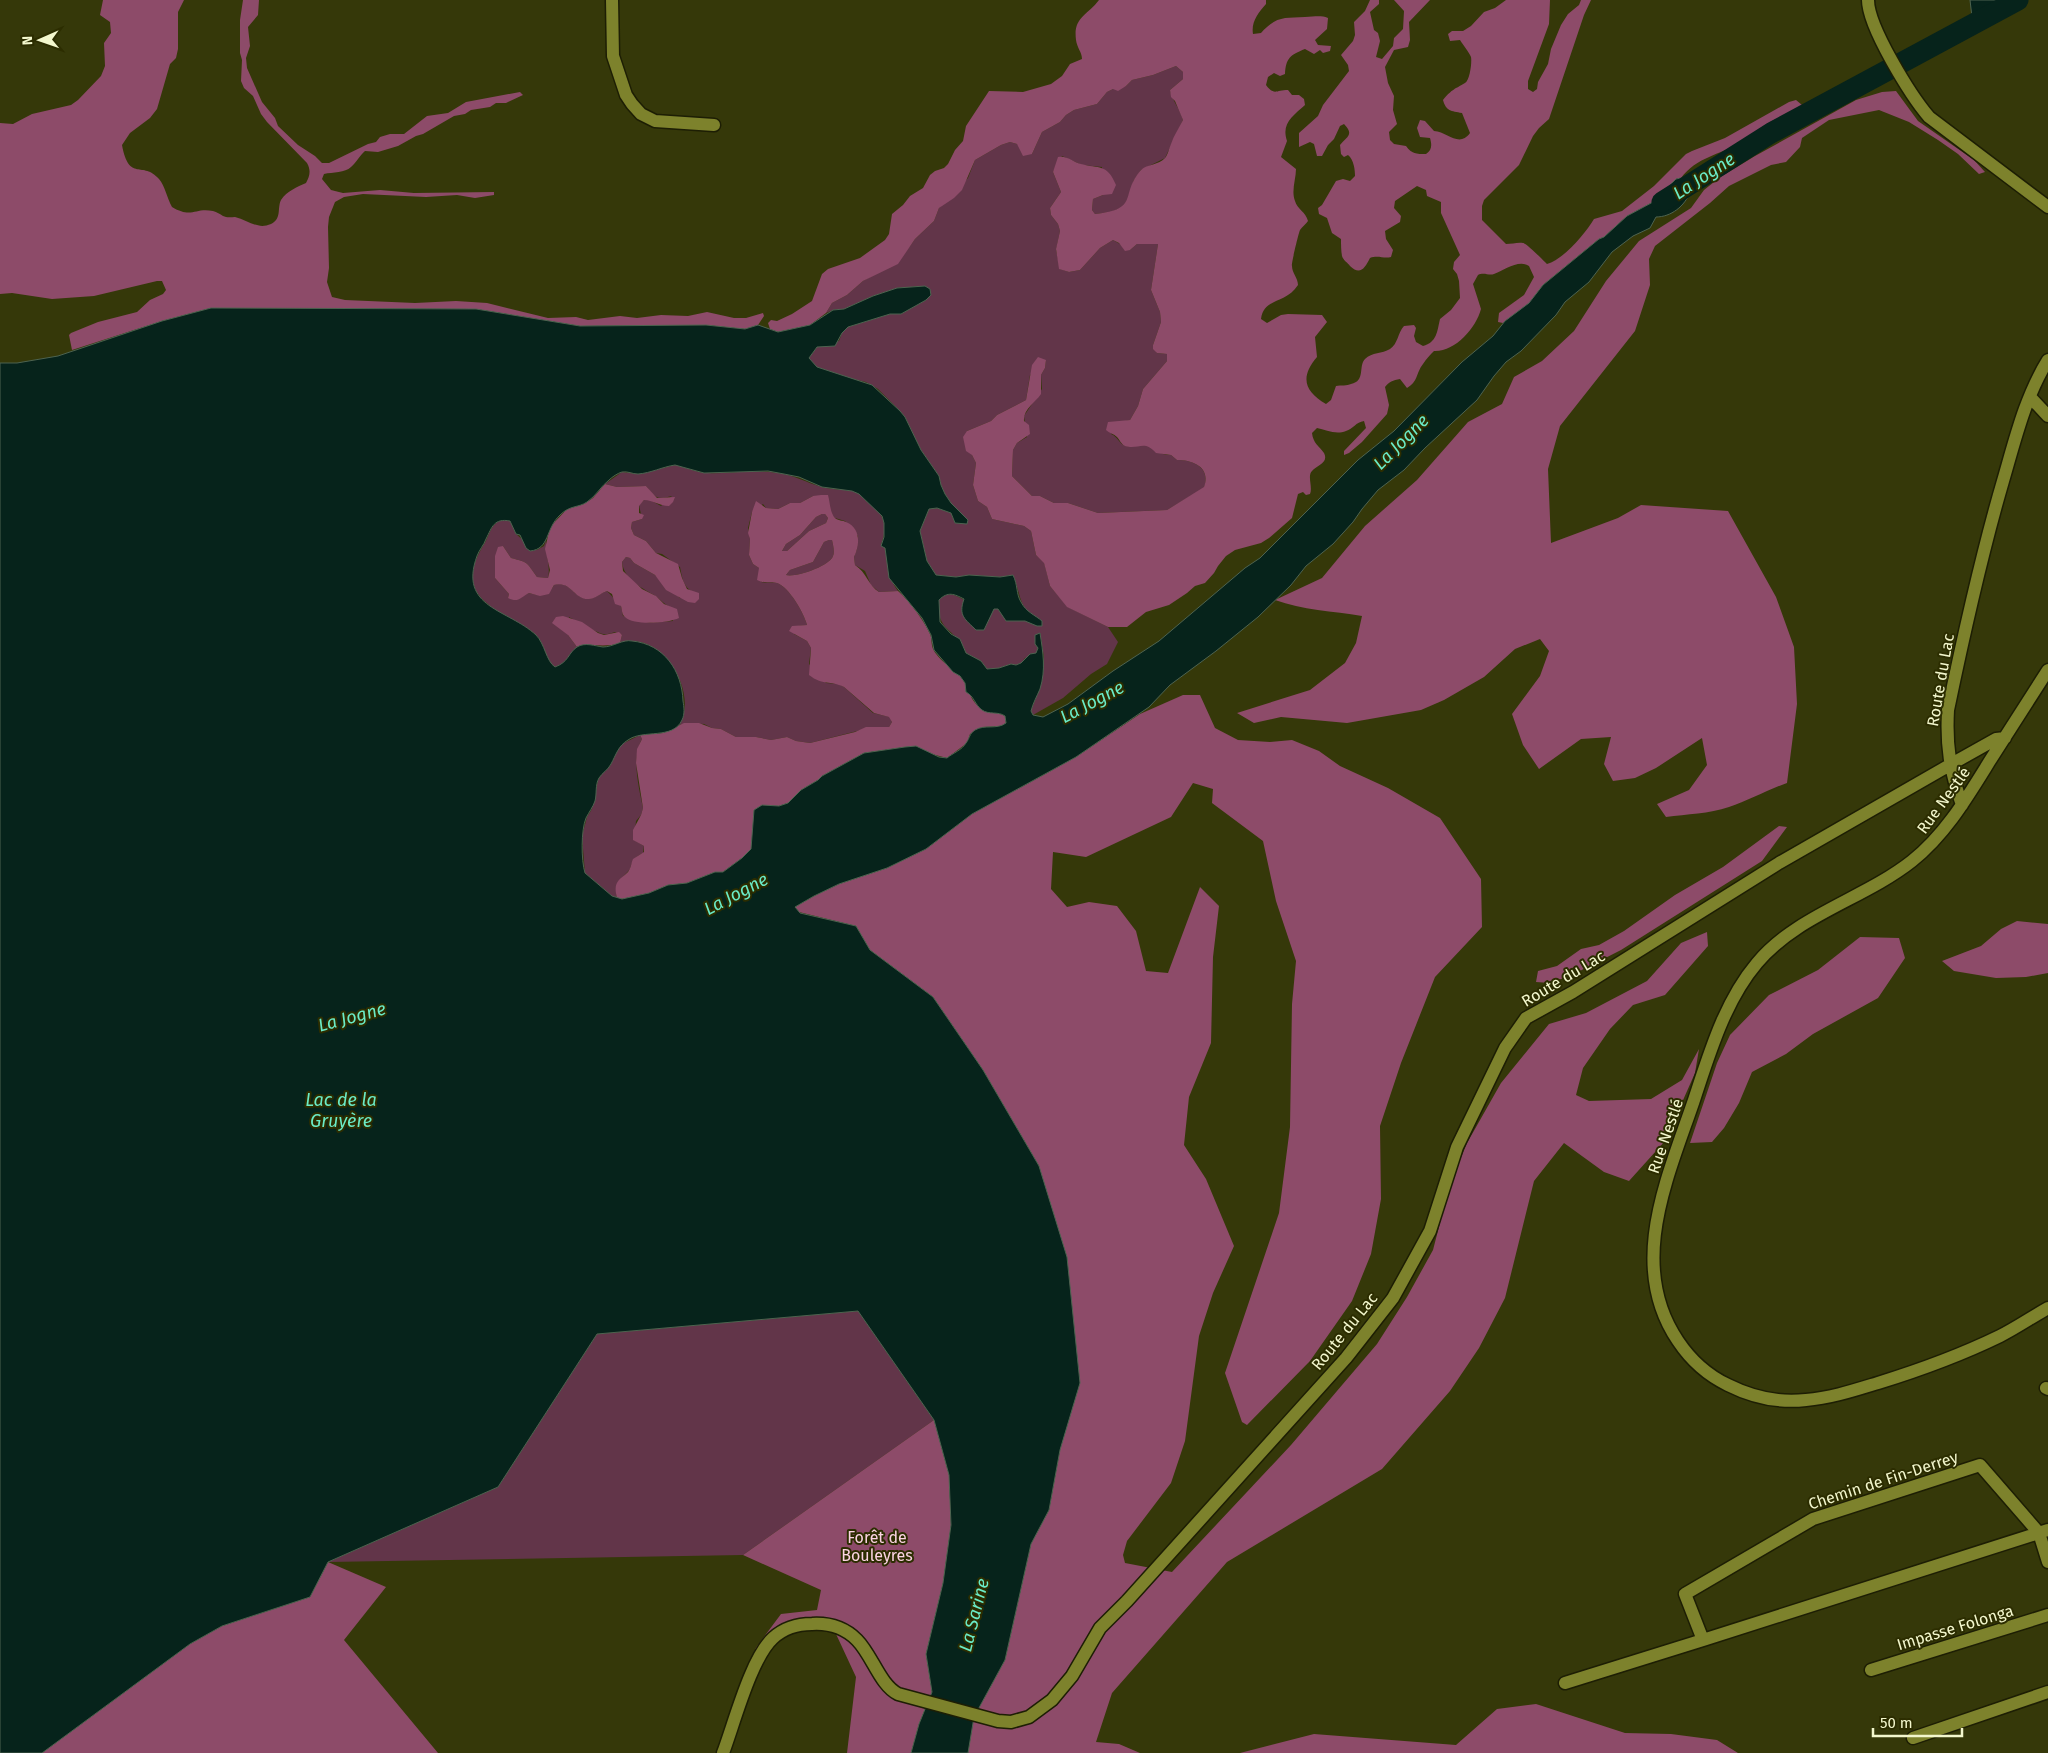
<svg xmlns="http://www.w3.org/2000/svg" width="2048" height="1753" viewBox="0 0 2048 1753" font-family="'Fira Sans',sans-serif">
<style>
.green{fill:#623549}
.forest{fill:#8d4b69;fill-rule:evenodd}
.water{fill:#06231b;stroke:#4d6350;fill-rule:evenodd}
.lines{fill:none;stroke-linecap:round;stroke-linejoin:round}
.river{stroke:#06231b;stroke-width:21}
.minor-casing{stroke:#1d1e04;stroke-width:15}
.minor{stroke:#7d822c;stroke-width:12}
.labels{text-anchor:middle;stroke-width:4;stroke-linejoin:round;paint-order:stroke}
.street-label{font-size:16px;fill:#f3f7cd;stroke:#2c2d00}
.park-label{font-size:16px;fill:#fcd3e3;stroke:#2c2d00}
.water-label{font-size:18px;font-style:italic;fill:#6aebc7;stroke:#2c2d00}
</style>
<rect width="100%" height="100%" fill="#353809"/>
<path class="green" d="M1176,66L1183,72V79L1170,90C1172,100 1180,109 1183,120L1165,158L1141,170L1134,180L1128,199L1123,207L1111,212L1095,214L1092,210L1093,199L1103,195L1102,167L1082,165L1062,156L1053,172L1061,192L1050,208L1051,215L1058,224L1060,231L1056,250L1060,269L1069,272L1080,270L1100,248L1113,240L1130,250L1137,244H1158L1151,290L1160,312L1161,322L1153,345L1157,353L1167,354V361L1143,389L1138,406L1130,420L1121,422L1111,434C1118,437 1120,445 1126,446C1133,447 1140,444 1146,445C1156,448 1161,456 1171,455L1177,460C1194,460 1211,468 1204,488L1167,510L1098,513L1068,503H1054L1040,496H1032L1012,476L1013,450L1017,443L1027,437L1024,416L1042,389L1041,375L1045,368L1046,360L1030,375L1026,400L997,415L991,421L967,431L972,455L976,463L973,485L978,501L987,507L992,519L1024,526L1031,531L1036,555L1044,562L1050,586L1068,607L1108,627L1118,642L1107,664L1091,674L1063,698L1033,715L1031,711L1042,680L1044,657L1040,633L1035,644L1038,648L1036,654L1025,658L1021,663L1016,665L1011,664L999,668L987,669L981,661L966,653C958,628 935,634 939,599C948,591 954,594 964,600L969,622L976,630L990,615L993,608L998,609C1006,625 1024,621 1038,618C1017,609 1022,592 1012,575L1000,577L969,575L956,577L936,575L927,561L920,531L929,509L937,508L951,513L955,523L968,520L951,503L945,494L941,485L939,476L921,450L905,417L900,411L878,389L866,382L840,376L817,367L811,363L809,358L817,347L839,341L842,333L848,327L890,314H901L926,300L925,286L897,288L873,296L844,309L833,310L826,313L832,303L847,295L863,281L877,273L910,246L915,239L934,221L939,208L968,178L975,160L1001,145L1010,142L1017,144L1032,154L1042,132L1060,122L1066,115L1074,110L1097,104L1107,92L1113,89L1126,86L1132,80L1153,75Z
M675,465C686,467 695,472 705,473C729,474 754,469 778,473C794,475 807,483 822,487C832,490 843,489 853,491C859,493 863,498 868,502C885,515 888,525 881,545L885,548C890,567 885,573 898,591L879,592L871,585L865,571L855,565L854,557L857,549L858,536L845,521L835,518L813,496L800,503H790L778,509L766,508L763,504L752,512L748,528L750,539L749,555L753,564L759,568L761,582C766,583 772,582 777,583C789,587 804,613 807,625L798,626L794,634L807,641L811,648L809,664L826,683L839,684L844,687L873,713L890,717L892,722L889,727H873L810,743L796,741L787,737L771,740L756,737H736L721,729L712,728L704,724L688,723L679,725C700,693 661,629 620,643L622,635L615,632C611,633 607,635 603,634C600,634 574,620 569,617L568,635L577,647L563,664L555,667C546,662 545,644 536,635C526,626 514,621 503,615C497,613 492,608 488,604C466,587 470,568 483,546C491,534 488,527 502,519L510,521L516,534L524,541L526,548L537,550L544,546L546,540C545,553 551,566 548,578L537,577C526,562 530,563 511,558L503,546L495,574V578L509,594L508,598L524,595L529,593C539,596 549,596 554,585C570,580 573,598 588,599C594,599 601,593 607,591L621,606L623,616L650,623L673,621L670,607C664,604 660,599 654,595C640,587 624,579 622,562L626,557L630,558L634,563L655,575L680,598L693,592C683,587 682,577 680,567L662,554L656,553L646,541L634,535L631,528L632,522L642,519L639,505L644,500H650L661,506L672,496C656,500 656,498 646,486L617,487L605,484L622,472L638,474Z
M822,514H825L828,518L826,523L809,531L787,551H782L786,544L800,535L816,517Z
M829,540H832C833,545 835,552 833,556C830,566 795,578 786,575L790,570L813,562L824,542Z
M640,735L642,739C631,758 639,788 643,808L641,815L636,821L634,840L644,846L643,853C636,856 632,861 630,869C622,879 613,883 617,898L612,896L585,873L582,836L587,817L592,809L598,780L603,772L610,766L617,750L622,744Z
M858,1311L934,1420L743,1555L328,1562L498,1487L597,1334Z"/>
<path class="forest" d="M103,0H184L178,12V49L176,58L170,64L157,109L150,118L130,133L122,145C129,183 143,160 159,179C165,186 167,198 172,207C192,219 195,207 213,211C217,212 220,214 223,216C227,218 231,217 235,217C248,220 257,230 271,224C282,219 277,208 281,200C287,191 297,187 306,183C310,176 311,170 307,163L267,122L261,114L253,96L244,88L241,81L242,60L240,53V20L243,0H259L258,15L248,27L250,46L246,58L247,68L262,102L275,118L278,126L298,145L315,156L322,163H329L368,144L376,142L380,137L390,134H404L427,116L448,113L466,102L520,92L523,95L506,103H496L490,107L471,110L465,114L454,116L423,134L416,136L398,146L378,152L365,151C359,156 357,162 351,167C345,173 333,172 324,174L322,179L331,190L343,193L380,190L414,193L494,192V195L475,198L457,195L426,197L363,194L344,197L335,202L329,217L328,227L329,268L327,282L332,297L345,300L415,303L456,301L487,303L548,318L576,317L588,320L620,316L637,318L661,315L688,316L707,312L734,318H746L763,313L764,316L758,325L745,329L706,325L580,326L476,309L211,308L162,321L72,350L69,335L71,333L98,322L137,312L150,300L163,294L166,290L162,281H157L94,296L52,299L12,293L0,294V123L13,124L32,114L71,105L78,100L101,76L105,66L104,43L111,33L110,22L100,15Z
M1099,0H1266V4C1258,13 1251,22 1253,34L1261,33C1276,16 1284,18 1305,17C1314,17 1320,15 1328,18L1327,29L1315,40L1318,45L1331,46L1330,51L1323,53L1320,50L1314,54L1305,49C1290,55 1286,58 1285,74L1280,76L1274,73L1268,77L1266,85C1274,96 1276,90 1288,90L1292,95H1299L1304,99L1305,105C1293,116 1281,123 1287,141L1281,157L1296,169C1296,179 1291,191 1295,201C1297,209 1306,212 1308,221C1306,224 1302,227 1300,230C1299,232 1291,264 1292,266C1292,273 1298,278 1298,285C1285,305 1264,297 1261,319L1267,323L1281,315L1288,314L1322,315L1327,322L1315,337L1317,357C1300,377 1304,391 1326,404L1331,400L1336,386C1341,385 1347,386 1351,384C1366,381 1358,366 1365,359C1372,352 1382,354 1390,349C1398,344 1398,332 1404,326L1414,325L1416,328L1414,336L1416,342L1423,346C1437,342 1437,332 1440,319L1451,310L1460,298L1459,281L1457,274L1453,269L1454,262L1460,255L1441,213V202L1427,196L1426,190L1417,186L1395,201L1394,208L1401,216L1400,222L1385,231L1386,239L1393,250L1391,257C1384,259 1378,255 1370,258C1365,268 1360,276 1350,266C1348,263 1343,260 1342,256C1341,251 1341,244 1341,239L1332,233L1327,218L1319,214L1318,208L1322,205L1336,181L1343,179L1350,181L1355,176C1355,170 1354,160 1348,155L1344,157L1341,154L1340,145C1346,137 1355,135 1344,124L1340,126L1334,139L1328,145L1322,156H1317L1314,144L1310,142L1299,147V133L1318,116L1323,105L1349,71L1348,65L1341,55L1353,41L1355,35L1354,22L1365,11L1370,0H1379V4L1370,12L1374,30L1378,33L1380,41L1376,57L1382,59L1393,46L1394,38L1403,29L1404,11L1394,0H1430L1409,22L1410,40L1408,47L1394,50L1385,67L1388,83L1394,96L1393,110L1397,124L1389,132L1390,140L1394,144L1406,146C1412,154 1416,154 1426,154C1432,150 1432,145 1430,138L1420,137L1417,128L1420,120L1425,121L1434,131C1448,132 1459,148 1470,133L1462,113C1451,111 1446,111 1443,100C1452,89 1455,89 1465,83C1470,80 1472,62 1471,57C1469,52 1463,45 1460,40L1450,41L1448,34L1452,31H1463L1471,26L1484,12L1495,8L1506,0H1550L1549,24L1528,81V89L1533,92L1537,89L1538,82L1548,64L1551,49L1561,25L1568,14L1579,5L1581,0H1591L1584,15L1549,119L1539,128L1533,136L1519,165L1484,200L1482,206V220L1506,244C1512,244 1518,242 1523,243C1526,243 1543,260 1547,264C1564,259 1585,234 1594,219L1622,211L1654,186L1686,154L1692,151L1725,138L1789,102L1796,100L1802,105C1793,114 1782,116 1772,121C1760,127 1751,136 1740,143C1719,155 1697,157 1681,178L1676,179L1653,202L1627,216L1604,237L1599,239L1543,285L1530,303L1503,323L1498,322L1499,313L1524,295L1534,277L1529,266C1519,259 1504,270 1494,274C1489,276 1484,272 1478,275L1473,284L1481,309C1476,328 1455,352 1434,351C1430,355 1426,359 1423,364C1416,373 1418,382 1407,388L1400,379C1393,380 1389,382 1385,387L1389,405L1387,414L1362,442L1349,453L1344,455V451L1366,428L1364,421C1356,422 1353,429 1346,431C1336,435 1326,430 1317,428L1312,433C1313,443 1319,446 1324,453C1329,463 1317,465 1312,471C1307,476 1313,487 1310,494L1306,495L1303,492L1298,494L1292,518L1269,538L1261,543L1235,550L1226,556L1218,566L1214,573L1205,583L1195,586L1187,593L1169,605L1146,612L1127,627H1108L1067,607L1050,586L1044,563L1036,555L1031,531L1024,526L992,519L987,507L978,501L973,485L976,463L972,455L966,451L963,437L967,431L991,421L997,415L1026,400L1032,365L1038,357L1046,360L1045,368L1041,375V394C1035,403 1023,409 1024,421L1029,425L1030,434L1017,443L1013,450L1012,476L1032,496H1040L1054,503H1068L1098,513L1167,510L1204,487C1211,468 1194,460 1177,460L1171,455L1156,453C1144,439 1139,450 1125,446C1121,444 1120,440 1117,437C1114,434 1109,433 1106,430L1108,422L1130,420L1138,406L1143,389L1167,361V354L1157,353L1153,349V345L1161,322L1160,312L1151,290L1158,244H1137L1130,250L1125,251L1119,243L1113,240L1100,248L1080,270L1069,272L1059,269L1056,249L1060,231L1058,224L1051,215L1050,208L1061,192L1053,172L1058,157C1067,155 1073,162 1081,164C1099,169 1107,163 1116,185L1112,194L1103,195L1093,199L1092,210L1095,214C1141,209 1119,195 1141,170C1147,164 1159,165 1165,158C1168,155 1169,148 1171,144C1174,135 1179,128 1183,120L1175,101L1171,97L1170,90L1183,79V72L1176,66L1153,75L1132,80L1126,86L1118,91L1113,89L1107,92L1097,104L1074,110L1066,115L1060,122L1042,132L1032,154L1023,156L1017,144L1010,142L1001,145L975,160L962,190L954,198L939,208L934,221L915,239L898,264L863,281L847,295L832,303L826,313L810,325L778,332L770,329L768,323L771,320L777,321L792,314L812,301L822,274L828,269L860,258L885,240L889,234L892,214L903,205L910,196L923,188L930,175L935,171L944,168L948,164L955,150L963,141L966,126L989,91L1023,92L1051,84L1062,76L1070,64L1082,59C1082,52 1077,48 1076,40C1073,17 1087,16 1099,0Z
M1896,91L1918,121L1974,160L1985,172L1979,174L1958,154L1938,140L1909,122L1879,110L1829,120L1802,138L1800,147L1786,162L1771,165L1729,186L1710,203L1655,246L1649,259L1650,285L1635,331L1560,426L1548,469L1551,543L1618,518L1641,505L1728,511L1776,597L1794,647L1797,704L1787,783C1767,790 1748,801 1729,807C1709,814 1687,814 1666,817L1657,804L1689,790L1707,765L1702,738L1656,768L1635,778L1613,781L1604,764L1611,737L1581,739L1539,769L1523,745L1512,714L1540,676L1549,651L1540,639L1515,649L1484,677L1444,700L1421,710L1347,723L1281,717L1254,723L1237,713L1310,690L1345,663L1356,643L1362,616C1333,611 1302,610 1275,600L1322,578L1365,526L1417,480L1468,422L1502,404L1514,377L1542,361L1574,331L1606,281L1639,241L1691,208L1704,190L1719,178L1755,156L1856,100L1882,92Z
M605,484L617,487L646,486L657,498L675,497L673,502L669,506C659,506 653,500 644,500L639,506V513L644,515L642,519L632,522L631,528L634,535L646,541L656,553L678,564L682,578L687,589L699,593V599L695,603L688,602L666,590L655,575L634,563L630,558L626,557L622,562L623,571L642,589L656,596L664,604L677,609L679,618C669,623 634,626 625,617C622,615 622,610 621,606L615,604L612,594L607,591C601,593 595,599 589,599C574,600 571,580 554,585L549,594L540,596L529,593C520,598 518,603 508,598L509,594L495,578V556L498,547L503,546L511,558C530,563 526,562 537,577L548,578L550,570L545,549L550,527L568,508L584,504L593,498Z
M821,495H828C830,502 830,513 835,518C838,521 843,520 846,522C861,528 860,545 854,557L855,565C867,573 868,585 879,592L898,591C908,599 925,622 930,634C932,638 931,644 933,649C937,658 952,669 960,676C968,684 969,698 977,705C985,712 997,711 1005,716L1006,723L1002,726L983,727L970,734L967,743L947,758L905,747L864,753L822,776L818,780L801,790L788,803L779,806L752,844L751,849L742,858L723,872H715L687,883L668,885L649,893L622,899L617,898C613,882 618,881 628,872C631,868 631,864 633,859L644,852V846L633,840V830L641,815L643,808L636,763L637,749L642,739L640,735L663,733L684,723H699L712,728L721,729L736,737H756L771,740L787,737L796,741L810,743L855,732L866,727H889L892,722L889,717L874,713L844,687C830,680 823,686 809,675L811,648L807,641L789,631L792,626L807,625C804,613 789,587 777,583C771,581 764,584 757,580L759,568L753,564L749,555L750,539L748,533L752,512L756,501L766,508L778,509L790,503H800L813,496ZM822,514H825L828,518L826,523L809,531L787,551H782L786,544L800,535L816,517ZM829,540H832C833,545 835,552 833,556C830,566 795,578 786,575L790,570L813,562L824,542Z
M563,616L582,622L598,633L604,635L619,632L622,635L620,643C606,648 592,643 577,647L568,635L552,623L556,617Z
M1183,695H1200L1215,728L1238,740L1270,742L1292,740L1319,751L1340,766L1388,788L1440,818L1481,879L1482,927L1435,977L1401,1063L1380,1126L1381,1199L1371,1254L1352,1301L1310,1361L1247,1425L1242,1422L1225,1373L1279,1213L1290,1127L1292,1004L1296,961L1276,901L1263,841L1212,803L1213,789L1193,783L1171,817L1086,857L1053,852L1051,889L1067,907L1089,902L1117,906L1136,931L1146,971L1168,973L1200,887L1219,906L1213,957L1211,1043L1189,1097L1184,1145L1206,1179L1234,1246L1213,1293L1199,1336L1185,1441L1171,1483L1127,1541L1123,1555L1125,1563L1172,1572L1291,1445L1377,1344L1407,1297L1433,1250L1450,1184L1467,1143L1501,1083L1549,1024L1586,1013L1647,981L1681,943L1707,932L1708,946L1665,995L1633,1005L1610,1029L1583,1068L1576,1095L1589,1101L1651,1099L1682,1080L1699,1049L1695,1073L1665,1141L1629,1181L1604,1172L1564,1143L1534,1181L1505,1298L1479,1348L1450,1391L1382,1469L1227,1562L1112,1693L1096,1742L1119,1744L1140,1753H968L974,1717L1005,1660L1031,1544L1049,1510L1060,1450L1039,1166L983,1070L933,997L870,950L856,926L799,912L795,907L814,896L839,884L887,868L926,849L972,814L1076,757L1140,714Z
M1779,826L1787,827L1762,861L1621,950L1572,975L1550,983L1536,982L1538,971L1557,966L1581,949L1599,945L1624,931L1675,895L1723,867Z
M2017,921L2048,924V973L2026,977L1996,978L1954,971L1942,961L1981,946L2001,929Z
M1860,937L1899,938L1905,958L1878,998L1813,1034L1786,1054L1752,1072L1739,1103L1724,1128L1712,1142L1690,1143L1717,1063L1730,1035L1769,995L1818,970Z
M934,1420L949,1475L951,1525L943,1583L926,1654L932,1692L919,1724L911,1753H847L856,1677L836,1634L815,1623H791L755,1649L781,1614L817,1610L821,1590L743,1555Z
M328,1562L386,1587L344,1640L438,1753H42L190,1644L222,1626L310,1597Z
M1536,1704L1625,1733L1671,1734L1717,1740L1738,1753H1240L1314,1734L1456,1745L1497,1709Z"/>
<path class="water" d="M1970,0H2006L2009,7L1973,26Z
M1681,178L1690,192C1685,206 1671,217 1656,217L1650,228L1633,236L1612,252L1589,282L1565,302L1556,315L1521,351L1506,362L1494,376L1477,400L1425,448L1404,470L1378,490L1362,509L1353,522L1333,544L1306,566L1291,585L1258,617L1216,651L1170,685L1149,707L1076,757L972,814L926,849L887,868L839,884L814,896L795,907L800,913L856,926L870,950L933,997L983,1070L1039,1166L1067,1257L1080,1383L1060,1450L1049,1510L1031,1544L1005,1660L974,1717L968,1753H911L919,1724L932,1692L926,1654L943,1583L951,1525L949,1475L934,1420L858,1311L597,1334L498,1487L328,1562L310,1597L222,1626L190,1644L42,1753H0V363H17L58,356L162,321L211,308L476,309L580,326L706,325L745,329L758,325L778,332L810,325L833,310L844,309L873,296L897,288L925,286L930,289L931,295L926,300L901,314H890L848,327L842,333L835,346L817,347L809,358L817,367L872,385L900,411L905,417L921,450L939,476L941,485L945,494L951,503L968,520L967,524L955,523L951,513L937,508L929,509L920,531L927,561L936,575L956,577L969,575L1000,577L1013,575C1018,585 1016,594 1021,602C1026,612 1035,615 1042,621V626H1037L1025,621H1006L998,609H994L984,630H976C965,619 958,616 964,599C954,594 948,591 939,600L940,622L951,634L960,639L966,653L981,661L987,669L999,668L1011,664L1016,665L1021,663L1030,654L1036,653L1038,648L1035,644V635L1040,633C1043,652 1046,670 1040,689C1037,696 1033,703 1031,711L1033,715L1043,717L1068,704L1113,671L1159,641L1245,568L1260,558L1358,460L1394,431L1462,362L1493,336L1505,321L1529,303L1543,285L1599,239L1604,237L1627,216L1653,202L1676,179ZM675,465L704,473L768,471L784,474L799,477L822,487L852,491L859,494L882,516L884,523V537L881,546L885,548L889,578L922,618L931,635L934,650L953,672L960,676L965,683L966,692C974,696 975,705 982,710C989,715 998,711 1005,716L1006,723C997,730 985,724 975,730C969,734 970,738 966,743C962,750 953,753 947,758L939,757L916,746L905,747L864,753L822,776L818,780L801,790L788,803L779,806L762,805L754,810L751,849L742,858L723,872H715L687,883L668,885L649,893L622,899L612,896L585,873C581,860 581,830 586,818C589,812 593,807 595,801C597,793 595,785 599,778C602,773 608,770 611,764C616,755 618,746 628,740C643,729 673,740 682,720C685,714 684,707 683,701C682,671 664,644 632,641C623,639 613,647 603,647C595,646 585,642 577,647C568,653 569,662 555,667C546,661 545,644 536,635C508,609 458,608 477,556C479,550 484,545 486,539C492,527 494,518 510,521L516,534L520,535L526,548L530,551C550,549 545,529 560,515C570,505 578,508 587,502C596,496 601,486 609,480C612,477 618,473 622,472C628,471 632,474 638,474C651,473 662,467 675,465Z"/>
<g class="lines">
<path class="river" d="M1662,202L1771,133L2018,0"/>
<g class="minor-casing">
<path id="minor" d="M612,0L613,56L626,95L632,104L641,114L655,121L714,125
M1868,0C1868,27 1911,96 1929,117L2048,207
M2030,397L2048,416
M2048,670C2029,700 2010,729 1991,759C1968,796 1946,834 1912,861C1864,899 1797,915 1757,963C1724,1002 1709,1055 1693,1103C1667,1179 1627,1266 1678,1341C1690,1359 1707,1375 1728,1385C1752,1397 1780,1403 1806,1400C1831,1398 1855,1390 1878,1383C1920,1370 1961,1355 2000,1336C2016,1328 2032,1317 2048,1308
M1962,805C1950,771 1946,746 1948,710C1964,633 1981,556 2003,481C2015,440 2025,397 2048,360
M2046,1388L2048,1389
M1703,1640L1685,1594L1813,1519L1980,1465L2039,1533L2048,1562
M1871,1670L2048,1615
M1565,1683L1703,1640L2048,1530
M1913,1738L2048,1692
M723,1753C734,1724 751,1658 773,1638C784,1628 797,1624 812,1624C829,1623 845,1628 857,1640C872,1655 880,1685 898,1694L998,1721L1011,1722L1029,1717L1052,1700L1072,1676L1100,1628L1127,1601L1346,1358L1393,1298L1430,1231L1457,1147L1505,1048L1526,1018L1573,992L1779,863L1955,762L1996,739L2005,738"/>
</g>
<use href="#minor" class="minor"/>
</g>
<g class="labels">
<g class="street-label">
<text transform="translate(1940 680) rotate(-80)" y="6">Route du Lac</text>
<text transform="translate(1943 800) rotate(-54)" y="6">Rue Nestlé</text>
<text transform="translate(1563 978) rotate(-31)" y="6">Route du Lac</text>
<text transform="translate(1665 1136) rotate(-71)" y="6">Rue Nestlé</text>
<text transform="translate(1344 1331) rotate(-51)" y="6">Route du Lac</text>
<text transform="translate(1883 1480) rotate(-18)" y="6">Chemin de Fin-Derrey</text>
<text transform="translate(1955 1627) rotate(-17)" y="6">Impasse Folonga</text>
</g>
<g class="park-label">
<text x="877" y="1543">Forêt de<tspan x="877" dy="18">Bouleyres</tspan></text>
</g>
<g class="water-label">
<text transform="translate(1704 176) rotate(-33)" y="6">La Jogne</text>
<text transform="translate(1401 442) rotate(-45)" y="6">La Jogne</text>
<text transform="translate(1092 702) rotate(-28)" y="6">La Jogne</text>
<text transform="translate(736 894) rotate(-28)" y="6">La Jogne</text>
<text transform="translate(352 1017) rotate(-15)" y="6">La Jogne</text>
<text x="341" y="1106">Lac de la<tspan x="341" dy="21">Gruyère</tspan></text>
<text transform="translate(974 1615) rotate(-76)" y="6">La Sarine</text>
</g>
</g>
<g transform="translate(40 40) rotate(268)" stroke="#2c2d00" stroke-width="4" paint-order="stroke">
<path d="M0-4L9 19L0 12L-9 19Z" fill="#f3f7cd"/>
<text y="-8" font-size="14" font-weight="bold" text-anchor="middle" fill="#f3f7cd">N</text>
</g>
<path d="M1873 1728v8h89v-8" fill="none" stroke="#f3f7cd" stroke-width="2.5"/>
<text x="1880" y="1728" font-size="15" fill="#f3f7cd" stroke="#2c2d00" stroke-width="4" paint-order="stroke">50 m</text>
</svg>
